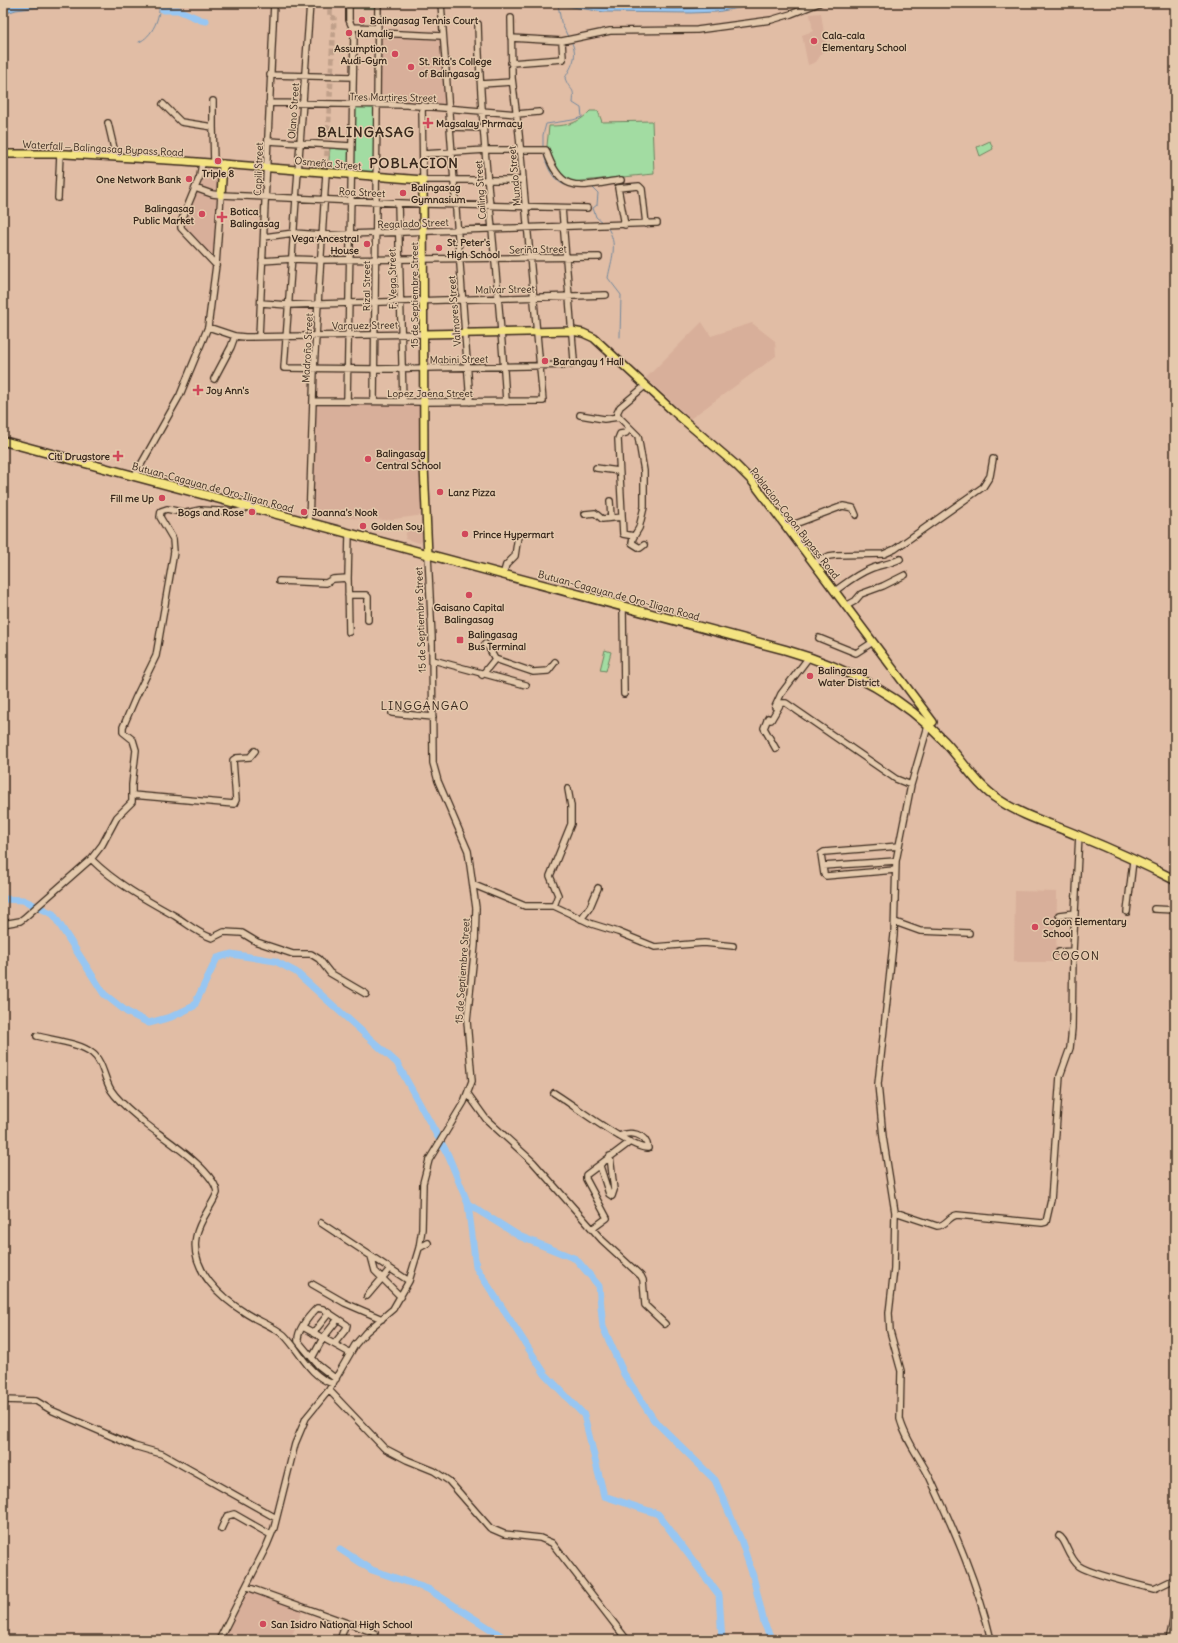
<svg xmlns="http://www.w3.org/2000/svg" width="1178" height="1643" viewBox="0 0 1178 1643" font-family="Delius,sans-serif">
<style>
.built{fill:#d8af9a}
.green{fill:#a2dca2;stroke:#6e8360}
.water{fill:#97c6f2;stroke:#72889d}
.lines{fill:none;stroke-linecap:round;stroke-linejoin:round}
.shore{stroke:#606873;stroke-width:1}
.stream{stroke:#72889d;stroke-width:1}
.river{stroke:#97c6f2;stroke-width:7}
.minor-tunnel{stroke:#c0a08a;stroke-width:5.5;stroke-dasharray:5.5 3;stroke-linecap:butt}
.minor-casing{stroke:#3b2a1e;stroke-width:8}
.major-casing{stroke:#3b2a1e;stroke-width:10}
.highway-casing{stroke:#3b2a1e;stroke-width:11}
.minor{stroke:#e4c9ac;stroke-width:5.5}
.major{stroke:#f4e382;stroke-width:7}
.highway{stroke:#f4e382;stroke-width:8}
.poi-dot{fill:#d1495b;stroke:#e4c9ac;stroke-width:1.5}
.labels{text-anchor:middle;stroke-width:3;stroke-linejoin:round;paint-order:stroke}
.poi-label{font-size:10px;font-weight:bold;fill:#3b2a1e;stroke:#e4c9ac;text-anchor:start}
.street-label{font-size:10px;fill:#3b2a1e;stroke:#e4c9ac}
.quarter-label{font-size:12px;letter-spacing:1px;fill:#3b2a1e;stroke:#e4c9ac}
.district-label{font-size:14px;font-weight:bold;letter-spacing:1px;fill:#3b2a1e;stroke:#e4c9ac}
</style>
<rect width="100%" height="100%" fill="#e1bda5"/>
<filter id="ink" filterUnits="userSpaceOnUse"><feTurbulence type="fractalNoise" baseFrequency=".025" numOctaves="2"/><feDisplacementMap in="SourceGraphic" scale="8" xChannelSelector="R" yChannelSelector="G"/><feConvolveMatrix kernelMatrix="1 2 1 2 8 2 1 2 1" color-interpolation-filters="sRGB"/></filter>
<g filter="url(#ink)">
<path class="built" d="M821,13L826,47L816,62L808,65L802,35L813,31L810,14Z
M380,37L440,40L446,102L444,104L379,102Z
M204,164L222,166L215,264L181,226Z
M702,322L711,336L752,323L775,341L776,356L690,419L646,378Z
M315,402L421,404L424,515L387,520L312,516Z
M407,529L422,531V541L420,543L405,539Z
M1015,891L1057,892L1056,962H1014Z
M248,1591L303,1609L290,1640L222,1639Z"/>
<path class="green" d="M352,3H375V8H352Z
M355,106H375L373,174L352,172Z
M590,111H598L602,122L652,121L654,174L571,182L550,170L546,156L549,126C566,126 578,124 590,111Z
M990,141L993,149L980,156L977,147Z
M330,148L350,150L348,172L328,171Z
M605,650L611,652L606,671L600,670Z"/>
<path class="water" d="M3,3H71L16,10L3,14Z
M547,3H767L716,12L691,13L604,12Z"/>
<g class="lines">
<path class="shore" d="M570,3C590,9 613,8 634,8C672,9 708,10 745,3
M605,3H717"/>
<path class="stream" d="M558,4L561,22L568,37
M139,42C152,37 161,17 159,3
M543,148V135L546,124L573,120L582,117L581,108L573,103C575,85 570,93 565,78C572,65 579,56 571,41
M544,153C546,167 555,186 571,186
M592,187L598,193L597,205L593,208L596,217L603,223
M607,227C619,244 611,260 608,278L621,295L620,337"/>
<path class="river" d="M160,3L163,10H178L201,20L206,21
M3,899L23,900L53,914L104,994L127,1012L149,1023L171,1017L194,1006L217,958L231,954L275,961L296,972L397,1063L448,1155L468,1204L476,1267L545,1374L584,1415L604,1496L658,1514L719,1595L722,1640
M468,1204L519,1236L576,1259L599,1286L603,1327L624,1374L654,1420L715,1480L741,1540L753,1576L764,1623L772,1640
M340,1549L372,1570L428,1589L503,1637V1640"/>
<path class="minor-tunnel" d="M326,173L334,18L330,17V4L334,3"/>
<g class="minor-casing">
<path id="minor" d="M310,3L284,368L375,369L571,365L574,360L562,208
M349,3V20L352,27L378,28
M441,3L470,402
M478,24C481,150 499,276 506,402
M378,33L442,36
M511,38L562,41L610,31L697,30L771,20L791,14L819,3
M511,63L563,59L562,41
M270,75L353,77
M481,84L512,82
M213,101V127
M269,103L407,105L517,114L539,112
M163,104L181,122L213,127L214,163
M422,105L423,180H523
M108,123L116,157
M450,127L484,128
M268,141L351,146
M423,154L486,150H546C561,196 580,186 621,180
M202,163L200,176L181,222V228L216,265
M195,188L212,194L221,195L424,204L587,208
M58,198L60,154
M398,203L403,402
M625,225L618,188L639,186L642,189L646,224
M264,237L294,233L321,235L657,223
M262,261L292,259L320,260L599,257
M261,303L288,305L606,295
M208,327L235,336L245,337L425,334
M259,337L274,3
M214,379L231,347L235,336
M313,401L425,402L543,401L519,134L512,78L511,18
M347,401L354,35L352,27
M374,401L378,3
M580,415L604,419L619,417
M629,427L626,433L620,434L618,439L623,534L634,536
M596,468L619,471
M134,477L180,395L208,327L216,265L221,195
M610,501L611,518
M585,514L595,513L602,519L622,517
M309,524L314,369L326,173
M787,527L843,506L853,508L856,515
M644,545L640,548L632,543L633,538L639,528L644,507V471L638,436L619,417L617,413L620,407L645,386
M814,563L829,556L836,555L884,554L895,549L983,487L990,476L993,459
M503,575L506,565L515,556L518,536
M279,581L326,583L333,579L348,578
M835,591C846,583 857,574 870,569C880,565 890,564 900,559
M348,595H366L368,597V620
M846,606L855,601L861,594L883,586L905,575
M623,607L624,694
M349,632L348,578L349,534
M819,638L856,653L873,642
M485,644L489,648L495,659
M495,659L533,672L548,671L555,662
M433,660L526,685
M482,675L495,659
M775,707L781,694L809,657
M392,713L433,717
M768,718L764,728L776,749
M767,720H771L781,703H786L896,779L911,785
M928,726L911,785L896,861L894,935L878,1084L883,1137L895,1212L894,1269L889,1313L890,1331L901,1371L900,1419C906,1441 920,1458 930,1478C954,1530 978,1584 991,1640
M132,795L234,804L236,800L233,760L236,758L250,757L255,751
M91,859C115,883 146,900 175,916C188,924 197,933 212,938L224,932L242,933L257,942L293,954H311L319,959L330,973L366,994
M823,866L896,861
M895,870L826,876L824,874L821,854L824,852L899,846
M474,885L525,906H554L592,924L618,932L655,947L704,943L733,946
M554,906L558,895L550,876L571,824V806L568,789
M1154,909L1175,910
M1127,912L1133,861
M1059,915L1075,913
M581,919L590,907L598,888
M895,922L920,931L969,933
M3,924L20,921L24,918L91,859L102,845L117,817L132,802V785L136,750L133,740L123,732V727L135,699L156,656L174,552L173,539L160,517L161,511L167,509L186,513L200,510L236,512L242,511L246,506
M1059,952L1073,951
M37,1036C52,1040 80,1043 92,1053C103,1061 104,1079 111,1090C120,1104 135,1114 146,1124C162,1137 216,1171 217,1193C211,1208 199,1220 196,1237C190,1270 221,1298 247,1314C258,1321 273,1326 284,1335C301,1352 308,1375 333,1384
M554,1093C572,1104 632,1150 648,1148C646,1133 630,1131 619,1136
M468,1094L486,1119L533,1162L602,1240L641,1276L643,1280L645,1305L665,1324
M600,1166L609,1194L612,1196L614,1190L610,1156
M895,1212L937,1226C946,1226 949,1216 957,1215L1042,1223L1046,1222L1051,1200L1060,1076L1070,1048L1072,1028L1073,951L1079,835
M321,1223L409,1281
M592,1229L607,1218L586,1179V1175L630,1142
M419,1248L428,1243
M371,1256L375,1271L401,1297
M312,1284L345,1303L382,1319
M367,1296L390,1269
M303,1327L350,1353
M313,1333L329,1313
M334,1344L346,1329L347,1325L323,1309L317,1308C310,1315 297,1330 298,1341L318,1365L336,1379
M312,1358L323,1338L338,1319
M329,1390L384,1448L407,1460L434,1471L449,1481L490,1528L504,1534L540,1538L552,1543L627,1640
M3,1400L36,1401L51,1410L134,1446L162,1454L276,1518
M221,1529L227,1516L234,1514L271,1535
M1059,1536C1066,1539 1068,1557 1079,1566C1090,1574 1138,1585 1154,1589L1175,1579
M247,1587L375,1633
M219,1640L267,1545L274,1528L295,1444L306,1418L329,1390L355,1345L366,1332L393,1309L409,1281L419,1248L422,1229L423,1183L429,1160L464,1102L472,1081L467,1021L475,945L476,908L468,851L438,781L433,763L432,638L428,555
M340,1640L346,1623
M1169,1640L1175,1612"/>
</g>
<g class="major-casing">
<path id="major" d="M3,154H66L184,161L423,180L424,466L428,555
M221,195L223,164
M425,334L572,331L583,333L594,338L673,411L736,465L752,481L933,722L928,726"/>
</g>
<g class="highway-casing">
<path id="highway" d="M3,441L786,650C845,667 901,695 944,741C963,761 976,785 999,800C1024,817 1052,824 1079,836C1111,849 1144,864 1175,880"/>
</g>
<use href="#minor" class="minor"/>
<use href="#major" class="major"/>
<use href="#highway" class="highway"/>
</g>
</g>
<g class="poi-dot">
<circle cx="362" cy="20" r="4"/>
<circle cx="349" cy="33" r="4"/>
<circle cx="814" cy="41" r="4"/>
<circle cx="395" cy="54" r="4"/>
<circle cx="411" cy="67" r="4"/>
<path d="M426 117h4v4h4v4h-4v4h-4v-4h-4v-4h4z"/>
<circle cx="218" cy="161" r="4"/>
<circle cx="189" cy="179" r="4"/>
<circle cx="403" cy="193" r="4"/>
<circle cx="202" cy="214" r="4"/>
<path d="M220 211h4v4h4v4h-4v4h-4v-4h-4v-4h4z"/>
<circle cx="367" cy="244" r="4"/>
<circle cx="439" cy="248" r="4"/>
<circle cx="545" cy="361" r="4"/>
<path d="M196 384h4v4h4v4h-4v4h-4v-4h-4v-4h4z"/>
<path d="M116 450h4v4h4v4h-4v4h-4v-4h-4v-4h4z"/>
<circle cx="368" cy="459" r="4"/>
<circle cx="440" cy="492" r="4"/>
<circle cx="162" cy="498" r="4"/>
<circle cx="252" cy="512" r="4"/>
<circle cx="304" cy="512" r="4"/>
<circle cx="363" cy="526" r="4"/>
<circle cx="465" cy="534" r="4"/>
<circle cx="469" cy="595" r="4"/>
<rect x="456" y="636" width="8" height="8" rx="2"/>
<circle cx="810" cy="676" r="4"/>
<circle cx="1035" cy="927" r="4"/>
<circle cx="263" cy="1624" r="4"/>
</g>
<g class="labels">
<g class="poi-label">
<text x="370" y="24">Balingasag Tennis Court</text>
<text x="357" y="37">Kamalig</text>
<text x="822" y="39">Cala-cala<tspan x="822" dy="12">Elementary School</tspan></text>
<text x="387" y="52" text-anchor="end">Assumption<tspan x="387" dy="12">Audi-Gym</tspan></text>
<text x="419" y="65">St. Rita's College<tspan x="419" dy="12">of Balingasag</tspan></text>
<text x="436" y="127">Magsalay Phrmacy</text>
<text x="218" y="177" text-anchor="middle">Triple 8</text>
<text x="181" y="183" text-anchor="end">One Network Bank</text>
<text x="411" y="191">Balingasag<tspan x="411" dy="12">Gymnasium</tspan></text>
<text x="194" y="212" text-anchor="end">Balingasag<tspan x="194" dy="12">Public Market</tspan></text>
<text x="230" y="215">Botica<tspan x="230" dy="12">Balingasag</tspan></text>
<text x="359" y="242" text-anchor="end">Vega Ancestral<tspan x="359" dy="12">House</tspan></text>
<text x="447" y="246">St. Peter's<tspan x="447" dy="12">High School</tspan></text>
<text x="553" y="365">Barangay 1 Hall</text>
<text x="206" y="394">Joy Ann's</text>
<text x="376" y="457">Balingasag<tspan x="376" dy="12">Central School</tspan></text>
<text x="110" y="460" text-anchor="end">Citi Drugstore</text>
<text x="448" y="496">Lanz Pizza</text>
<text x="154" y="502" text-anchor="end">Fill me Up</text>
<text x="244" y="516" text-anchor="end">Bogs and Rose</text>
<text x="312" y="516">Joanna's Nook</text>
<text x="371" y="530">Golden Soy</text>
<text x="473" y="538">Prince Hypermart</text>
<text x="469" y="611" text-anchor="middle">Gaisano Capital<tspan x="469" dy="12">Balingasag</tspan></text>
<text x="468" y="638">Balingasag<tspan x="468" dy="12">Bus Terminal</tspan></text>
<text x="818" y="674">Balingasag<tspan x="818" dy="12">Water District</tspan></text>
<text x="1043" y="925">Cogon Elementary<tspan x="1043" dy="12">School</tspan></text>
<text x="271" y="1628">San Isidro National High School</text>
</g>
<g class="street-label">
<text transform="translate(393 97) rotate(1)" y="4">Tres Martires Street</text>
<text transform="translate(293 111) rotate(-86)" y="4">Olano Street</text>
<text transform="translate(103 148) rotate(3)" y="4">Waterfall ‒ Balingasag Bypass Road</text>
<text transform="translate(328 163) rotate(5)" y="4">Osmeña Street</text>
<text transform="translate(258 169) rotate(-88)" y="4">Capili Street</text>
<text transform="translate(514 176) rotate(-95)" y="4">Mundo Street</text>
<text transform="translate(480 190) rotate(-94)" y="4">Cailing Street</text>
<text transform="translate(362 192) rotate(3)" y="4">Roa Street</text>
<text transform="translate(413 223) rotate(-2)" y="4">Regalado Street</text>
<text transform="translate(538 249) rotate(-1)" y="4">Seriña Street</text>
<text transform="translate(392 279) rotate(-91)" y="4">F. Vega Street</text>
<text transform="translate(366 286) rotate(-90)" y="4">Rizal Street</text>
<text transform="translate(505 289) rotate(-1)" y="4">Malvar Street</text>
<text transform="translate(414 295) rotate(-90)" y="4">15 de Septiembre Street</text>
<text transform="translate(454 311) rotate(-95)" y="4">Valmores Street</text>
<text transform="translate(365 325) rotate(-1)" y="4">Varquez Street</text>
<text transform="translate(307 348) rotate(-87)" y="4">Madroño Street</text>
<text transform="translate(459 359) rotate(-1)" y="4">Mabini Street</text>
<text x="430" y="397">Lopez Jaena Street</text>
<text transform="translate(213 487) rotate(15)" y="4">Butuan-Cagayan de Oro-Iligan Road</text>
<text transform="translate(795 523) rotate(52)" y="4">Poblacion-Cogon Bypass Road</text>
<text transform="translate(619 595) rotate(15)" y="4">Butuan-Cagayan de Oro-Iligan Road</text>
<text transform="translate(420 620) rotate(-92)" y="4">15 de Septiembre Street</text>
<text transform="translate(462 971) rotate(-86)" y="4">15 de Septiembre Street</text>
</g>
<g class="quarter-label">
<text x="425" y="710">LINGGANGAO</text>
<text x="1076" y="960">COGON</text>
</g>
<g class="district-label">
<text x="366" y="137">BALINGASAG</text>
<text x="414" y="168">POBLACION</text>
</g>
</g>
<rect width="1178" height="1643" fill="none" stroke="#e4c9ac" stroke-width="16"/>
<rect x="8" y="8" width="1162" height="1627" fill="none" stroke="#3b2a1e" stroke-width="1.5" filter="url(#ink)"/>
</svg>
